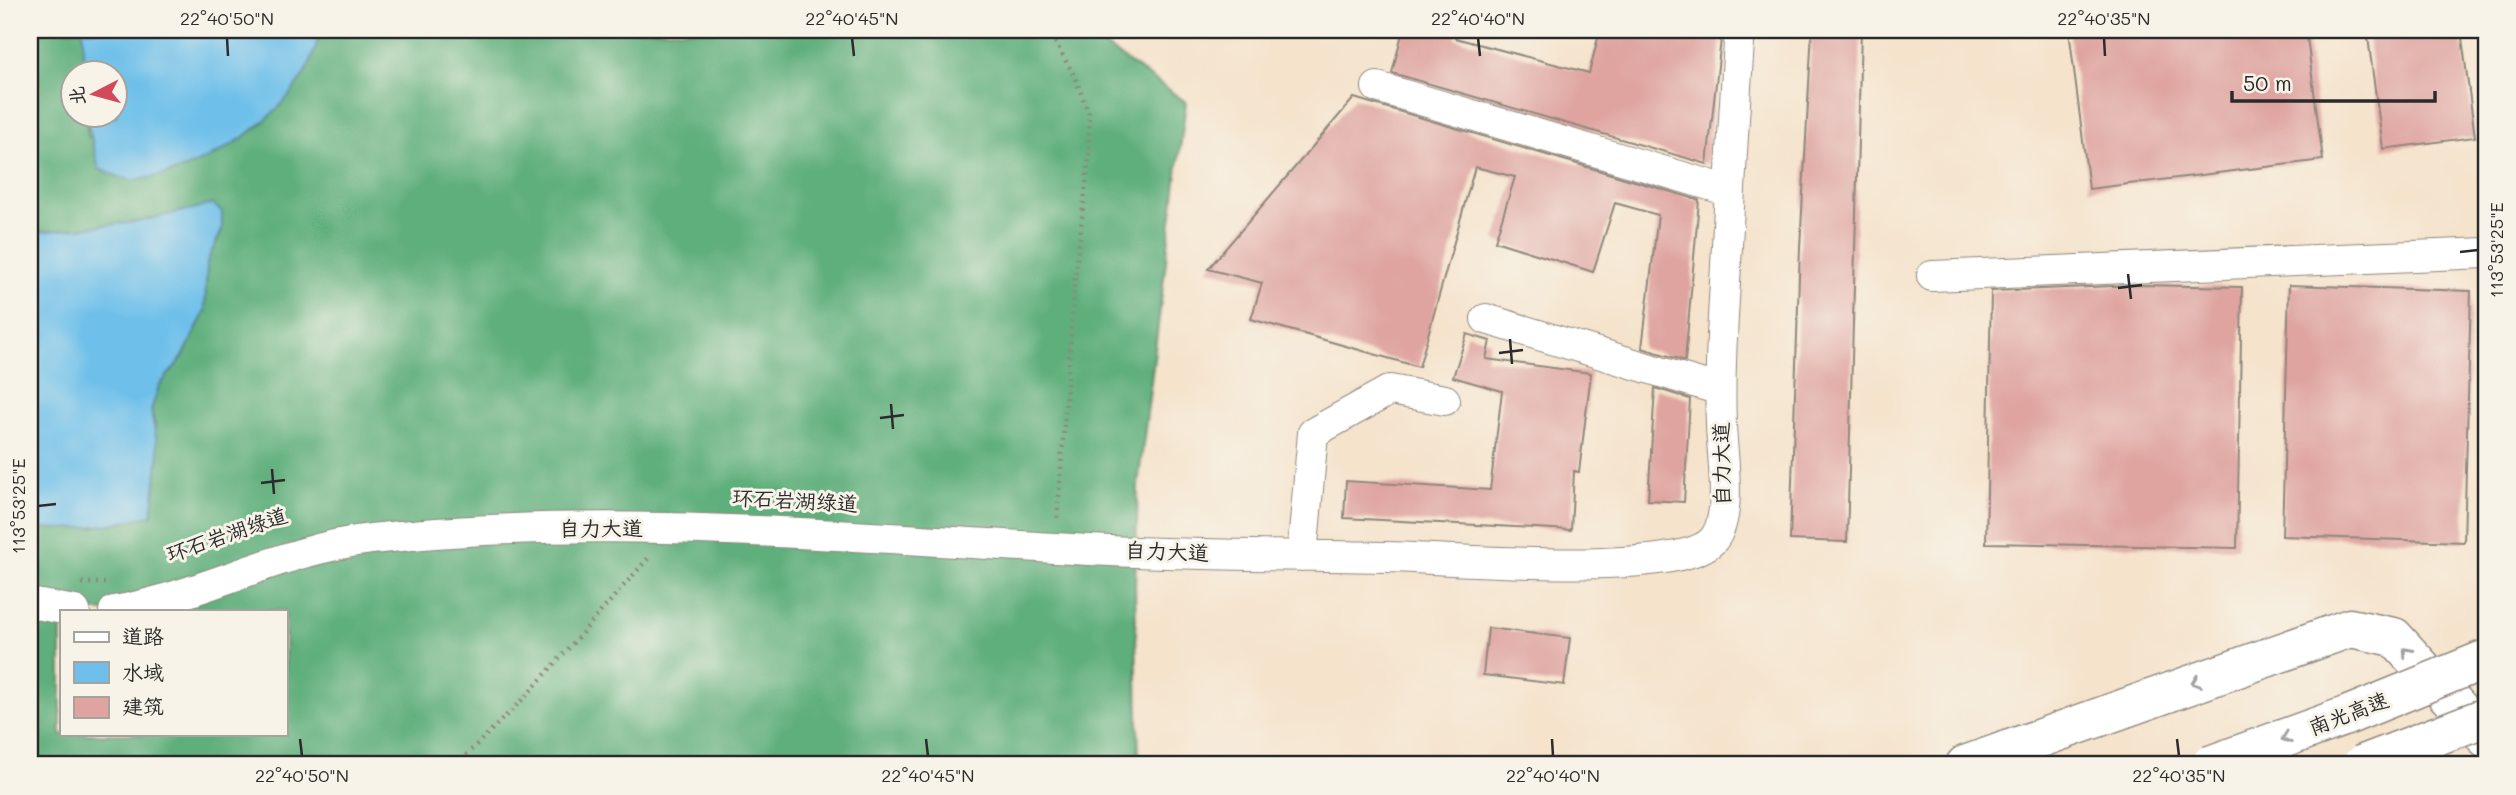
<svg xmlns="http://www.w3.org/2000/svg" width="2516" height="795" viewBox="0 0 2516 795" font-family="Mali,'LXGW WenKai TC',sans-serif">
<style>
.forest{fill:#5eaf7c;stroke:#446d54;stroke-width:2;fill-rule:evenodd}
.water{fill:#6ec0ea;stroke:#4c768a;stroke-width:2}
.building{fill:#dfa4a0}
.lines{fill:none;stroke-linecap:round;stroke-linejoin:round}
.minor-casing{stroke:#90877c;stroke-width:32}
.highway-casing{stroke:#90877c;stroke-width:41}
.path{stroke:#90877c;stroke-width:4.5;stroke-dasharray:2 5;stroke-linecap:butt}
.minor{stroke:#fff;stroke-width:30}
.highway{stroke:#fff;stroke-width:38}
.highway-bridge-casing{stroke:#90877c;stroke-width:41;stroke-linecap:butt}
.highway-bridge{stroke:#fff;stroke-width:38}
.oneway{stroke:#a0a0a0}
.ticks{fill:none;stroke:#2b2b2b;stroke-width:2.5}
.labels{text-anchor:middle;stroke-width:6;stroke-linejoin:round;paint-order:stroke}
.street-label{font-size:21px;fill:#2b2b2b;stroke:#f7f3e8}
.neatline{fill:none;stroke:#2b2b2b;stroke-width:2.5}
.ticks-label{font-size:18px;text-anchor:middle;fill:#2b2b2b}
</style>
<rect width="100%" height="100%" fill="#f7f3e8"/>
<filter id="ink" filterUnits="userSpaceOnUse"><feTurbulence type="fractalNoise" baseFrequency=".0143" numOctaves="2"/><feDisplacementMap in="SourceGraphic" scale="14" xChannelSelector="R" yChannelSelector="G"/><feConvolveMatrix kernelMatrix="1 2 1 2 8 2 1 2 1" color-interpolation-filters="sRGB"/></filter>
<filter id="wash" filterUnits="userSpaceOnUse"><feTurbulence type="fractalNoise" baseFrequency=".00686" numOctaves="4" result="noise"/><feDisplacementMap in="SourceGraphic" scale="28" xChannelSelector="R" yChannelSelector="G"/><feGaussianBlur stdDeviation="1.57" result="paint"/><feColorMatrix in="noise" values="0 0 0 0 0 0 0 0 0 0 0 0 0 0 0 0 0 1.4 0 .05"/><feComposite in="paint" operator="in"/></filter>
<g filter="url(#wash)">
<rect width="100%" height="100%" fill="#f5e3cc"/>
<path class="forest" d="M30,30H83V73L74,74V116H86L88,136L180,170L217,154L263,123L318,40L319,30H1082L1186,102L1138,485L1135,587L1139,765H30V523L34,528L152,515L155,425L151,410L159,386L183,357L205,311L207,262L222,230V212L213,204L137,222L30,233ZM61,611H285V734H61Z"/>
<path class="water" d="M83,30H319C312,106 206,175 134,180C124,180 109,173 99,169L86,116H116V74L83,73Z
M213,204L222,212V230L207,262L205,311L183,357L159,386L151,410L159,453L152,515C112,526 75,531 34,528L30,523V233L137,222Z"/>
<g id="blocks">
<path class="building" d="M1403,30H1458L1455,38L1589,73L1600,30H1722L1707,164L1392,73Z
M1812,30H1861L1847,542L1790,540L1800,247Z
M2069,30H2306L2323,160L2089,189Z
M2367,30H2461L2475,137L2383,149Z
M1354,98L1699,200L1685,361L1642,348L1658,215L1615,203L1593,272L1495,241L1515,177L1475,167L1419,367L1251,319L1262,283L1208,269Z
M2138,285L2242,287L2237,548L1986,543L1991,291Z
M2289,285L2471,291L2464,542L2282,536Z
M1467,334L1490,341L1486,359L1591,373L1579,472L1574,471L1571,530L1344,518L1346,481L1490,490L1502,391L1453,377Z
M1655,388L1690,399L1684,502L1648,500Z
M1488,628L1570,638L1564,685L1483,675Z"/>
</g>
</g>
<g filter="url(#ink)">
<use href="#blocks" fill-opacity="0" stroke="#90877c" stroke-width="2"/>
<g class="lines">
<g class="minor-casing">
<path id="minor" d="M1377,87L1730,191
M1932,276L2486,253
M1486,319L1720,390
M1302,556L1313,433L1390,390L1445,400
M30,603L75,611
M114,611C202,596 282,549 371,539C598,514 828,535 1055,548C1165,555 1276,555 1387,557C1444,558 1679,579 1713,540C1733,517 1722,455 1721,425C1719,372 1723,318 1726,265C1730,186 1734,108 1740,30"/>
</g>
<g class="highway-casing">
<path id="highway" d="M1965,765L2350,628L2394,637L2486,738"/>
</g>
<path class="path" d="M1048,30L1074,75L1089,113V158L1075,278L1057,521
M82,583H105
M456,765L528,694L650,556"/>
<use href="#minor" class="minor"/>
<use href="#highway" class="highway"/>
<g class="highway-bridge-casing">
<path id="highway-bridge" d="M2210,765L2346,716L2486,659
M2361,765L2486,717"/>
</g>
<use href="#highway-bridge" class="highway-bridge"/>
</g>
<defs><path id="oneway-chevron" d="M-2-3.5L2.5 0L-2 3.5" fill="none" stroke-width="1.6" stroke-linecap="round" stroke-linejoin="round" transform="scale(1.75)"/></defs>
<g class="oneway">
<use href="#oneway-chevron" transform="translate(2407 652) rotate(-132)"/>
<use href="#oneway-chevron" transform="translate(2196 682) rotate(161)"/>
<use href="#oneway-chevron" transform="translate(2286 738) rotate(160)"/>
</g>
</g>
<path class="ticks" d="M227,38L228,56M852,38L854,56M1478,38L1480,56M2104,38L2105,56M2460,252L2478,250M2128,274L2131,299M2118,288L2142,285M1510,339L1512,364M1499,353L1523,350M891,404L893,429M880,418L904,415M272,469L274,494M261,483L285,480M38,506L56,504M300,739L302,756M926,739L928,756M1552,739L1553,756M2177,739L2179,756"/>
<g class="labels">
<g class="street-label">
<text transform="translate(1722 464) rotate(-91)" y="7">自力大道</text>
<text transform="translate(795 501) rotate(3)" y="7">环石岩湖绿道</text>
<text x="601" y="536">自力大道</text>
<text transform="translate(227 535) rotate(-19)" y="7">环石岩湖绿道</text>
<text transform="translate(1167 552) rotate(2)" y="7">自力大道</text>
<text transform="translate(2349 714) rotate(-21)" y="7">南光高速</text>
</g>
</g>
<rect width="2516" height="795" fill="none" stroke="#f7f3e8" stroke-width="77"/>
<rect x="60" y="610" width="228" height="126" fill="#f7f3e8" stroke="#a5a39c" stroke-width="2"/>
<rect x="74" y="632" width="35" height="10" fill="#ffffff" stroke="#a5a39c" stroke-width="2"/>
<text x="122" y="644" font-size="21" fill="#2b2b2b">道路</text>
<rect x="74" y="662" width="35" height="21" fill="#6ec0ea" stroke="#a5a39c" stroke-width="2"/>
<text x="122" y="680" font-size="21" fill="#2b2b2b">水域</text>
<rect x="74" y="697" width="35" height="21" fill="#dfa4a0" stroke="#a5a39c" stroke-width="2"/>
<text x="122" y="714" font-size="21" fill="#2b2b2b">建筑</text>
<g transform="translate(94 94) rotate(264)"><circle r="33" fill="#f7f3e8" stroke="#a5a39c" stroke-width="2"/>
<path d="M0-5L12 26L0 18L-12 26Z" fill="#d1495b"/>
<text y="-10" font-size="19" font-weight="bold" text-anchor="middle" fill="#2b2b2b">北</text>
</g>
<path d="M2232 91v10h203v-10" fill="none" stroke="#2b2b2b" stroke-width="3.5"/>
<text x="2243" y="91" font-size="21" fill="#2b2b2b" stroke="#f7f3e8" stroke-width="5" paint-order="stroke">50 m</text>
<rect x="38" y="38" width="2440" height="718" class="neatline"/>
<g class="ticks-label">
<text x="227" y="25">22°40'50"N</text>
<text x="852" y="25">22°40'45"N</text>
<text x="1478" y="25">22°40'40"N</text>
<text x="2104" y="25">22°40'35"N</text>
<text transform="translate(2497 250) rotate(-90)" y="6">113°53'25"E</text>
<text transform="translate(19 506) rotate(-90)" y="6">113°53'25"E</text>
<text x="302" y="782">22°40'50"N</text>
<text x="928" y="782">22°40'45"N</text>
<text x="1553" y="782">22°40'40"N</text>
<text x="2179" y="782">22°40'35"N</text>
</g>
</svg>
